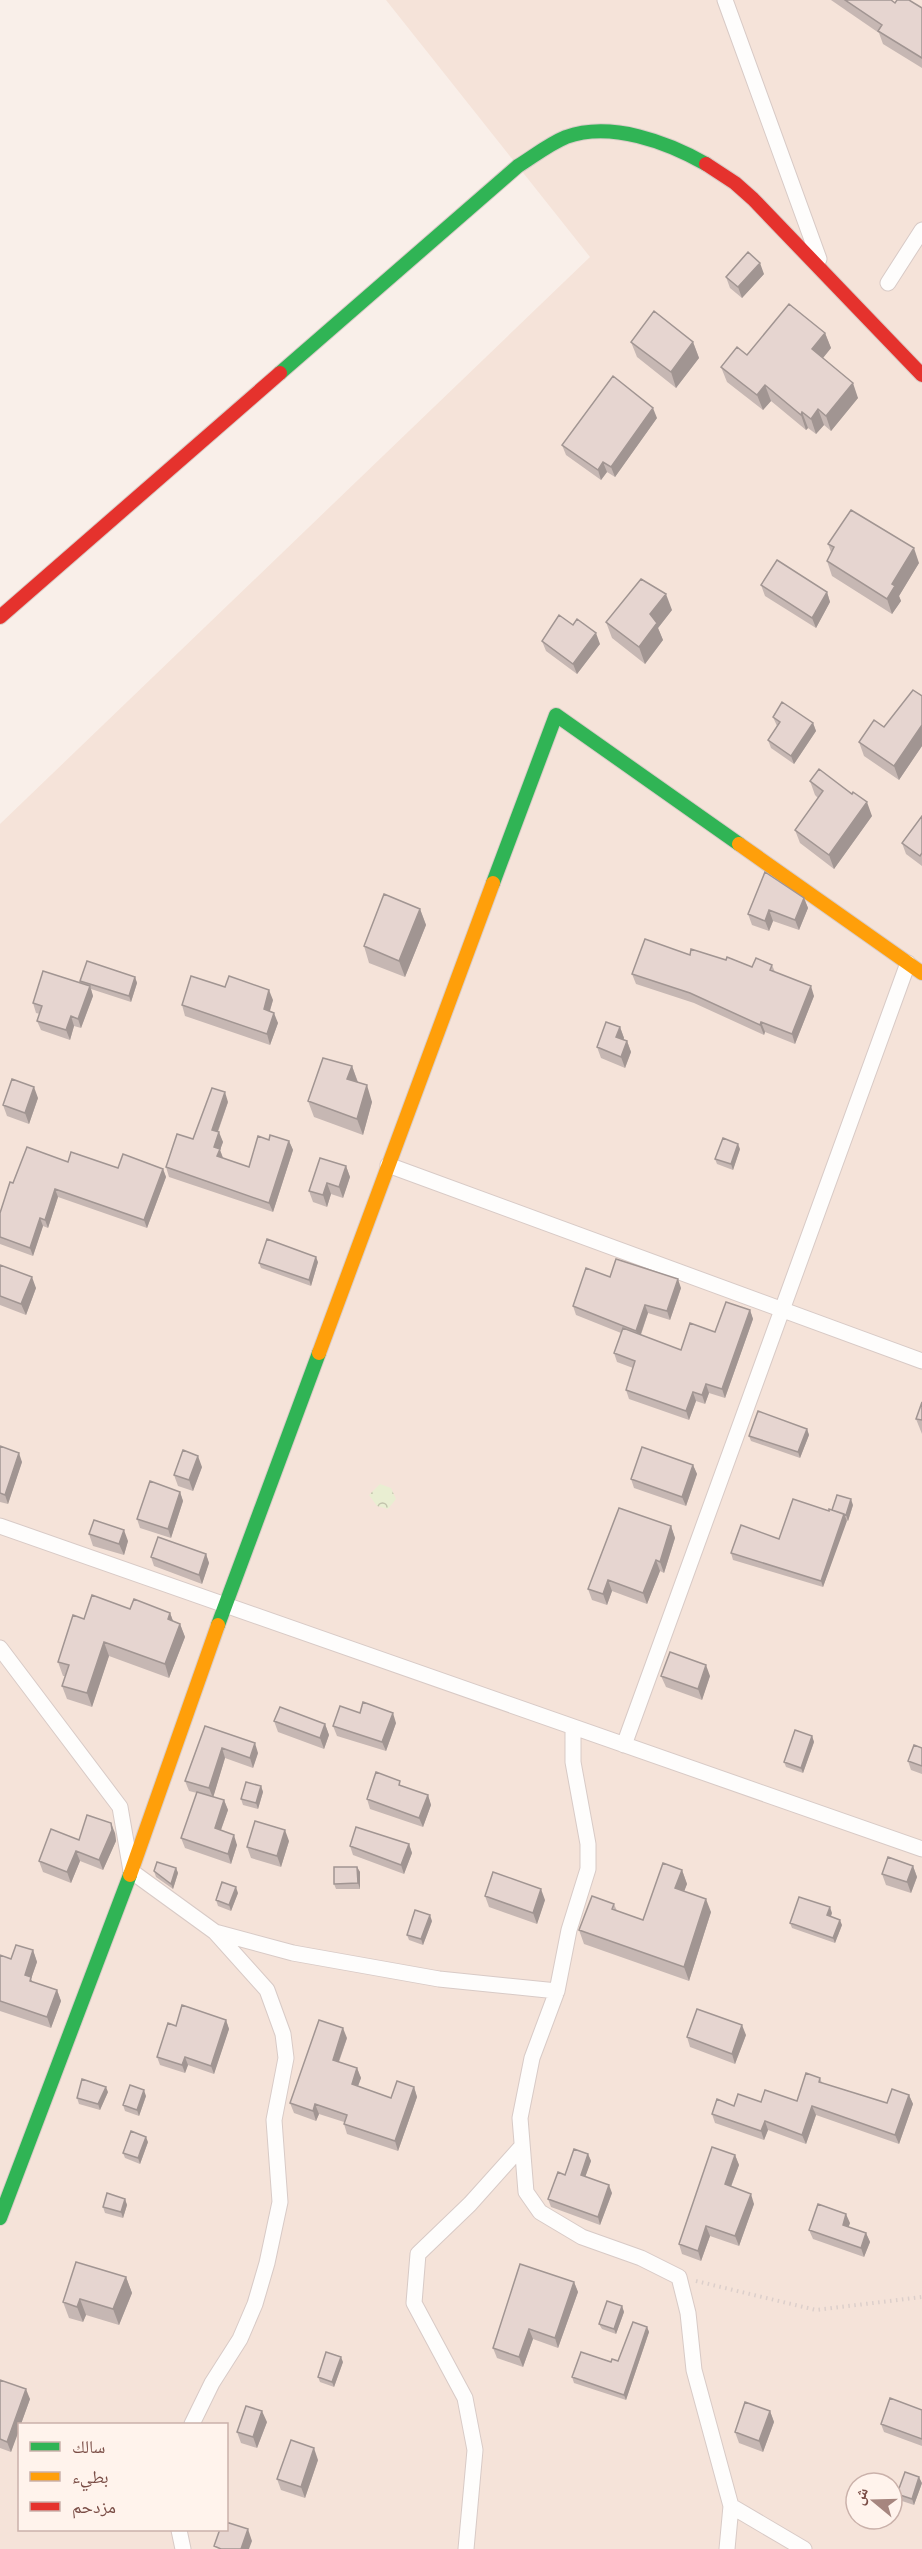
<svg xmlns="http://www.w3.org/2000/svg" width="922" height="2549" viewBox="0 0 922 2549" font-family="Poppins,'Noto Naskh Arabic',sans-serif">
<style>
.residential{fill:#f5e3d9;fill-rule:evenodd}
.forest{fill:url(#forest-crowns)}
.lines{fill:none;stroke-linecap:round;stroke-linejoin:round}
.street-casing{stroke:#d8cac6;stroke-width:17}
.fast-casing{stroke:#d9ccc7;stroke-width:16}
.slow-casing{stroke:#d9ccc7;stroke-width:16}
.jam-casing{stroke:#d9ccc7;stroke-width:16}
.path{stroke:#dccfcb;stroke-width:4;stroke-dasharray:1.5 4.5;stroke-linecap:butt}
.street{stroke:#fefdfc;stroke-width:15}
.fast{stroke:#30b455;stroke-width:14}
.slow{stroke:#ff9f0a;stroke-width:14}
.jam{stroke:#e5322d;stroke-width:14}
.wall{fill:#c6b7b3}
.shaded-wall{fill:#a19592}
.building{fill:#e6d5d0;stroke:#a19592;stroke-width:1.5}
</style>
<defs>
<pattern id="forest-crowns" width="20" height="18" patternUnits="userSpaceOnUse" patternTransform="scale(1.5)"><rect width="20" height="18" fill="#e9eed2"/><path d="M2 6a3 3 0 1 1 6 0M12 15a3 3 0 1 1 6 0" fill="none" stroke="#c2c3ac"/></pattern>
</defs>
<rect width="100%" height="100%" fill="#f9efe9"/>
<path class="residential" d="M386,0H922V2549H0V824L590,257ZM20,2424H226V2530H20ZM856,2483H892V2519H856Z"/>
<path class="forest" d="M380,1484L391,1488L396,1499L388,1509L377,1506L369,1495Z"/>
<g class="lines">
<g class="street-casing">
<path id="street" d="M725,0L819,259
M888,283L922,230
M388,1165L922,1361
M0,1526L922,1849
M0,1648L120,1807L131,1871L215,1932L293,1953L439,1979L557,1991
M573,1727V1762L588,1844V1869L569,1930L557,1991L532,2058L520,2118L526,2192L540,2212L582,2237L641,2258L679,2277L688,2313L694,2370L731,2506L727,2549
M624,1745L908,963
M192,2424L212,2383L240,2339L255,2304L267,2263L280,2202L274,2120L286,2058L283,2034L267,1990L215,1932
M731,2506L804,2549
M179,2530L183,2549
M466,2549L475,2450L465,2398L414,2303L418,2254L470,2204L522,2146"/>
</g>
<g class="fast-casing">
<path id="fast" d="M280,373L518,166C534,156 549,144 566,137C611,121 667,142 706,164
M493,883L556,715L739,844
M218,1625L319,1353
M0,2218L130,1875"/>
</g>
<g class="slow-casing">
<path id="slow" d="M739,844L922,973
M319,1353L493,883
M130,1875L218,1625"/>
</g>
<g class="jam-casing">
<path id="jam" d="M706,164L735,183L753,199L922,375
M0,617L280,373"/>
</g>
<path class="path" d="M696,2281L816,2310L922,2297"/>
<use href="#street" class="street"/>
<use href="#fast" class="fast"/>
<use href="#slow" class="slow"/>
<use href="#jam" class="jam"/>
</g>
<path class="wall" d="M831,0H891L895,3L922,8V68L883,44L879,33Z
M764,274L742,298L730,288L726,277Z
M825,333L831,348L823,358L858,398L831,431L824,425L816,434L808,428L806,430L771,401L763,410L727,382L721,367L747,355Z
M631,342H693L699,358L676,388L637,357Z
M657,418L615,477L607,472L601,480L566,455L562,445Z
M828,544L919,563L899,596L901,601L892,614L832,576L827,561L831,552Z
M761,585L827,592L830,602L816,628L765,596Z
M672,610L658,628L663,640L645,664L612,638L606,622Z
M542,641L600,644L577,674L546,651Z
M922,696V746L899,780L864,756L859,742L884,727Z
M773,717L813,723L816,731L794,764L771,748L768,740L777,726Z
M810,781L872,816L834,869L800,843L795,830L818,798L815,795Z
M922,816V866L906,854L902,843Z
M804,898L808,908L799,930L773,921L769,931L752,925L748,914Z
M420,909L426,925L405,977L369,963L364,946Z
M690,955L726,960L752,967L772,965L775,972L814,996L795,1044L765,1032L764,1035L694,1003L636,984L632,974Z
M135,977L137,983L131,1002L91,989L93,996L81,1028L74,1026L70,1040L41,1030L37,1021L40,1014L36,1013L33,1003L81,984L80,981Z
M225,987L273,1000L270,1011L278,1023L270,1045L185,1016L182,1005Z
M620,1027L624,1038L623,1040L627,1041L631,1052L625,1068L601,1058L597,1047Z
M352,1066L358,1082L372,1102L363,1135L314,1117L308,1101Z
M38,1098L29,1124L7,1116L3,1105Z
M228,1102L218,1132L223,1142L220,1150L223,1158L249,1167L269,1140L289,1141L293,1150L273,1212L169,1177L166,1167Z
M740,1149L733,1170L717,1164L715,1159Z
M68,1162L118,1168L163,1169L166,1177L147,1228L58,1197L48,1228L43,1226L33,1256L0,1244V1213L13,1183Z
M346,1166L350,1177L343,1198L331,1194L327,1207L313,1202L309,1191Z
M318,1262L311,1286L261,1268L259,1263Z
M0,1265L36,1288L26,1315L0,1305Z
M610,1277L681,1288L670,1320L648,1313L641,1335L681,1350L715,1332L750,1310L753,1319L725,1398L709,1393L705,1404L696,1401L689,1420L629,1399L626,1390L633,1368L617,1362L614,1353L621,1333L576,1315L573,1306Z
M922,1402V1434L916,1419Z
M807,1429L809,1435L800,1458L751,1441L749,1436Z
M0,1446L22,1462L8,1504L0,1502Z
M693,1465L697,1474L686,1506L634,1488L631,1479Z
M202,1467L193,1491L178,1486L174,1475Z
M180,1492L183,1501L171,1538L140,1528L137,1519Z
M853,1505L848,1521L846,1520L823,1587L733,1560L731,1553L779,1539L829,1511Z
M671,1526L675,1538L664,1573L660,1571L647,1604L612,1591L607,1605L592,1600L588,1589Z
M89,1534L128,1541L124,1555L93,1546Z
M206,1554L209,1563L202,1584L154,1566L151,1557Z
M130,1609L170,1613L173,1621L180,1624L185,1637L169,1678L109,1656L92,1707L67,1699L62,1686L65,1676H63L58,1662L84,1619Z
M661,1676H710L702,1700L666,1687Z
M360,1713L396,1723L386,1751L337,1736L333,1726Z
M274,1721L325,1724L329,1735L324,1749L278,1732Z
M205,1726L258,1753L253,1768L225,1758L213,1797L224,1800L228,1810L221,1830L237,1845L231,1864L185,1848L181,1838L197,1793L189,1791L185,1781Z
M812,1736L814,1742L803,1773L786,1767L784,1762Z
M922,1748V1774L911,1770L908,1761Z
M261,1786L263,1792L258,1809L243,1805L241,1799Z
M402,1786L428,1795L431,1805L423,1827L370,1809L367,1799Z
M115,1833L116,1841L103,1870L80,1861L71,1883L43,1872L39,1861L79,1840Z
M289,1841L281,1867L251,1858L247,1847Z
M409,1844L412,1853L404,1874L353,1855L350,1846Z
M913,1866L917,1877L911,1893L886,1885L882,1874Z
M357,1867L360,1872V1889H336L334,1884Z
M176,1868L178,1873L173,1889L156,1877L154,1871Z
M682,1870L687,1884L684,1891L711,1912L689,1981L584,1944L579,1930L614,1904L617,1911L643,1920Z
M238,1893L231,1911L218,1906L216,1900Z
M485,1896L545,1900L537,1924L489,1907Z
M832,1913L831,1916L842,1925L835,1943L792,1928L790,1923Z
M432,1921L423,1945L409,1940L407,1935Z
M33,1950L37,1962L31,1979L32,1982L57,1990L61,2001L51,2028L0,2011V1955L11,1959Z
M226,2020L229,2029L214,2074L188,2065L185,2073L160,2065L157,2057L176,2026Z
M746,2035L735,2064L690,2047L687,2037Z
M347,2038L339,2062L357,2068L361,2078L358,2086L391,2098L414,2087L417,2097L398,2151L347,2134L344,2124V2122L319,2114L316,2121L294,2113L290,2103Z
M820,2078L822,2083L887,2103L909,2095L913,2104L899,2144L816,2115L806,2144L768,2130L764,2140L715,2123L712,2114L734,2106L761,2102L797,2101Z
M108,2092L100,2110L79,2104L77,2098Z
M146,2096L139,2116L125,2111L123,2105Z
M148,2142L140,2164L125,2158L123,2153Z
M588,2154L591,2161L585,2177L612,2193L600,2225L551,2207L548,2199L565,2175Z
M735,2155L739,2165L731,2187L754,2204L739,2246L710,2236L701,2261L682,2254L679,2244Z
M125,2199L127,2205L123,2218L105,2213L103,2207Z
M850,2223L848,2227L866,2233L870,2242L864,2257L813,2239L809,2230Z
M126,2277L132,2293L119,2325L86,2315L83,2322L69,2318L63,2302Z
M574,2282L578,2292L558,2348L533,2339L523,2367L497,2358L493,2348Z
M622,2306L624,2312L616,2334L602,2329L599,2324Z
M647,2327L649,2332L626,2400L574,2383L572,2377L611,2362L618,2361Z
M343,2362L334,2387L320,2382L318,2377Z
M0,2381L30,2399L21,2424H20L11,2452L0,2448Z
M922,2410V2446L884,2432L881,2424Z
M770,2411L774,2422L763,2452L739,2443L735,2432Z
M267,2422L257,2448L241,2443L237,2432Z
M318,2460L305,2498L281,2490L277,2479Z
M922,2483L914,2505L899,2500L897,2494Z"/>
<path class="shaded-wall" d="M760,263L764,274L742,298L738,287Z
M825,333L831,348L818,364L812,349Z
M693,342L699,358L676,388L671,372Z
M853,383L858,398L831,431L826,416Z
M765,385L771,401L763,410L757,395Z
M653,408L657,418L615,477L611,467Z
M818,409L824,425L816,434L811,419Z
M802,412L808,428L806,430L801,415Z
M603,462L607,472L601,480L598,470Z
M914,548L919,563L899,596L901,601L892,614L887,599L892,584Z
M827,592L830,602L816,628L812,618Z
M666,594L672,610L658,628L663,640L645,664L639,647L650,614Z
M596,633L600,644L577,674L573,664Z
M813,723L816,731L794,764L791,756Z
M922,725V746L899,780L894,766Z
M867,802L872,816L834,869L829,855Z
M804,898L808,908L799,930L795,920Z
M420,909L426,925L405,977L399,961Z
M769,910L773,921L769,931L765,921Z
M135,977L137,983L131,1002L129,996Z
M90,986L93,996L81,1028L78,1019Z
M811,986L814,996L795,1044L792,1034Z
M269,990L273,1000L267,1020L264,1009Z
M274,1013L278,1023L270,1045L267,1034Z
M71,1016L74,1026L70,1040L66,1030Z
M761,1022L765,1032L764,1035L760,1025Z
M620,1027L624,1038L620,1048L616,1037Z
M627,1041L631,1052L625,1068L621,1057Z
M352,1066L358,1083L347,1079Z
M367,1085L372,1102L363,1135L357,1119Z
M34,1087L38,1098L29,1124L25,1113Z
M225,1092L228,1102L215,1139L212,1130Z
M219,1132L223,1142L220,1150L223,1158L220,1166L214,1147Z
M289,1141L293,1150L273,1212L269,1203Z
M738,1144L740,1149L733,1170L731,1164Z
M346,1166L350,1177L343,1198L339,1187Z
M163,1169L166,1177L147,1228L144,1220Z
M327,1183L331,1194L327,1207L323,1195Z
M55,1189L58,1197L48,1228L45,1220Z
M40,1218L43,1226L33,1256L30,1248Z
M316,1257L318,1262L311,1286L309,1280Z
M32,1277L36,1288L26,1315L21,1304Z
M678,1279L681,1288L670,1320L667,1311Z
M645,1305L648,1313L639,1339L636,1331Z
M750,1310L753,1319L725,1398L722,1389Z
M706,1384L709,1393L705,1404L702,1395Z
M693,1392L696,1401L689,1420L686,1411Z
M807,1429L809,1435L800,1458L798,1452Z
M19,1453L22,1462L8,1504L5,1495Z
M198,1456L202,1467L193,1491L189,1480Z
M693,1465L697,1474L686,1506L682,1497Z
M180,1492L183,1501L171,1538L168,1529Z
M851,1499L853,1505L848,1521L846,1515Z
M844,1514L847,1521L823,1587L821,1581Z
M671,1526L675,1538L664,1573L660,1562Z
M124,1530L128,1541L124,1555L119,1544Z
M206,1554L209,1563L202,1584L199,1575Z
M656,1560L660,1571L647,1604L643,1593Z
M608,1580L612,1591L607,1605L603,1594Z
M170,1613L175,1626L168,1619Z
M180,1624L185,1637L169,1678L165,1664Z
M104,1642L109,1656L92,1707L87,1693Z
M706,1665L710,1676L702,1700L698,1689Z
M393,1713L396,1723L386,1751L382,1742Z
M325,1724L329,1735L324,1749L320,1738Z
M812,1736L814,1742L803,1773L801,1768Z
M255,1743L258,1753L253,1768L250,1758Z
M222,1748L225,1758L213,1798L209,1788Z
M261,1786L263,1792L258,1809L256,1803Z
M428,1795L431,1805L423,1827L419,1818Z
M224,1800L228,1810L218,1838L215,1828Z
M111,1823L115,1833L116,1841L103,1870L99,1860Z
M285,1830L289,1841L281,1867L277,1856Z
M234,1835L237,1845L231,1864L228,1854Z
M409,1844L412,1853L404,1874L401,1865Z
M76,1851L80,1861L71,1883L67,1872Z
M913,1866L917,1877L911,1893L907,1882Z
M357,1867L360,1872V1889L358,1883Z
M176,1868L178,1873L173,1889L171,1884Z
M682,1870L687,1884L680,1902L675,1888Z
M236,1887L238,1893L231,1911L229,1905Z
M541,1889L545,1900L537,1924L533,1913Z
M706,1899L711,1912L689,1981L684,1967Z
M830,1907L832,1913L829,1921L827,1915Z
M430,1915L432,1921L423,1945L421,1939Z
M840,1920L842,1925L835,1943L833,1938Z
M33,1950L37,1962L31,1979L35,1989L25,1975Z
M57,1990L61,2001L51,2028L47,2017Z
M226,2020L229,2029L214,2074L211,2066Z
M742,2025L746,2035L735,2064L732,2054Z
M343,2028L347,2038L336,2069L333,2060Z
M185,2057L188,2065L185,2073L182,2065Z
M357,2068L361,2078L355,2094L352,2084Z
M106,2087L108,2092L100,2110L98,2104Z
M414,2087L417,2097L398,2151L395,2141Z
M144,2090L146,2096L139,2116L137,2110Z
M909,2095L913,2104L899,2144L895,2135Z
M315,2104L319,2114L316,2121L313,2111Z
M812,2106L816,2115L806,2144L802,2135Z
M765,2121L768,2130L764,2140L761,2131Z
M146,2137L148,2142L140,2164L138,2158Z
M588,2154L591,2161L583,2183L581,2175Z
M735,2155L739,2165L728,2194L725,2184Z
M609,2185L612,2193L600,2225L598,2217Z
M751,2194L754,2204L739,2246L735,2236Z
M125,2199L127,2205L123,2218L121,2212Z
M846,2214L850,2223L846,2234L843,2225Z
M706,2226L710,2236L701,2261L698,2251Z
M866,2233L870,2242L864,2257L861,2248Z
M126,2277L132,2293L119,2325L113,2309Z
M574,2282L578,2292L558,2348L555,2338Z
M80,2299L86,2315L83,2322L77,2307Z
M622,2306L624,2312L616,2334L614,2329Z
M647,2327L649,2332L626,2400L624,2395Z
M529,2329L533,2339L523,2367L519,2357Z
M341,2357L343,2362L334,2387L332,2382Z
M26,2389L30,2399L21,2424H20V2428L11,2452L7,2442Z
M262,2411L267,2422L257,2448L253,2437Z
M770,2411L774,2422L763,2452L759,2441Z
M314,2448L318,2460L305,2498L301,2487Z
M919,2477L922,2483L914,2505L912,2499Z
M248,2529L252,2541L249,2549H241Z"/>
<path class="building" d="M845,0H891L895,3L897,0H909L922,8V58L878,31L882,25Z
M748,252L760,263L738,287L726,277Z
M789,304L825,333L812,349L853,383L826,416L818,409L811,419L802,412L801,415L765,385L757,395L721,367L737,347L747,355Z
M654,311L693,342L671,372L631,342Z
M613,376L653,408L611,467L603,462L598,470L562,445Z
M851,510L914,548L892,584L895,586L887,599L827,561L834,547L828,544Z
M777,560L827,592L812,618L761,585Z
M641,579L666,594L650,614L657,623L639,647L606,622Z
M559,615L573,625L577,619L596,633L573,664L542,641Z
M913,690L922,696V725L894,766L859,742L874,720L884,727Z
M782,702L813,723L791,756L768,740L780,722L773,717Z
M819,769L852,794L853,792L867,802L829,855L795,830L823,791L810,781Z
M922,816V853L920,856L902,843Z
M765,872L804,898L795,920L769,910L765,921L748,914Z
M384,894L420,909L399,961L364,946Z
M645,939L690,955L691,949L726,960L727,957L752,967L756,958L772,965L770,970L811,986L792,1034L761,1022L760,1025L690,993L632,974Z
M87,961L135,977L129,996L80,981Z
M43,971L90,986L78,1019L71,1016L66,1030L37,1021L42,1006L33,1003Z
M191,976L225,987L229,976L269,990L264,1009L274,1013L267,1034L182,1005Z
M606,1022L620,1027L616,1037L627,1041L621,1057L597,1047Z
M323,1058L352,1066L347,1079L367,1085L357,1119L308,1101Z
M12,1079L34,1087L25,1113L3,1105Z
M212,1088L225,1092L212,1130L219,1132L214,1147L220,1149L217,1156L249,1167L258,1136L269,1140L270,1135L289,1141L269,1203L166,1167L177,1134L193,1139Z
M723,1138L738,1144L731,1164L715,1159Z
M27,1147L68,1162L71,1152L118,1168L123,1154L163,1169L144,1220L55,1189L45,1220L40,1218L30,1248L0,1237V1213L10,1182L13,1183Z
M320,1158L346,1166L339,1187L327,1183L323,1195L309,1191Z
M267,1239L316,1257L309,1280L259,1263Z
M616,1259L678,1279L667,1311L645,1305L636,1331L573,1306L586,1268L610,1277Z
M0,1265L32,1277L21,1304L0,1296Z
M726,1302L750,1310L722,1389L706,1384L702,1395L693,1392L686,1411L626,1390L635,1361L614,1353L623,1328L681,1350L690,1323L715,1332Z
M922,1402V1420L916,1419Z
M758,1411L807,1429L798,1452L749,1436Z
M0,1446L19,1453L5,1495L0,1493Z
M642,1447L693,1465L682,1497L631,1479Z
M183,1450L198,1456L189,1480L174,1475Z
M150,1481L180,1492L168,1529L137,1519Z
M837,1495L851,1499L846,1515L832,1510Z
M793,1499L829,1511V1509L844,1514L821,1581L731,1553L741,1525L779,1539Z
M619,1508L671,1526L660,1562L656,1560L643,1593L608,1580L603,1594L588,1589Z
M94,1520L124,1530L119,1544L89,1534Z
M158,1537L206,1554L199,1575L151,1557Z
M92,1595L130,1609L134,1599L170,1613L168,1619L180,1624L165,1664L104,1642L87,1693L62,1686L69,1665L58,1662L73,1615L84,1619Z
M670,1652L706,1665L698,1689L661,1676Z
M363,1702L393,1713L382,1742L333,1726L340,1706L360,1713Z
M280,1707L325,1724L320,1738L274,1721Z
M205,1726L255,1743L250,1758L222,1748L209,1788L185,1781Z
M795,1730L812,1736L801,1768L784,1762Z
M914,1745L922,1748V1766L908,1761Z
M376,1772L400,1781L399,1785L428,1795L419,1818L367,1799Z
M246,1782L261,1786L256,1803L241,1799Z
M197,1792L224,1800L215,1828L234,1835L228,1854L181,1838Z
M87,1815L111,1823L112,1830L99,1860L76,1851L67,1872L39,1861L51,1829L79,1840Z
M255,1821L285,1830L277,1856L247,1847Z
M356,1827L409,1844L401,1865L350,1846Z
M888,1857L913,1866L907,1882L882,1874Z
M157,1862L176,1868L171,1884L154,1871Z
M663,1863L682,1870L675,1888L706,1899L684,1967L579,1930L592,1896L614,1904L612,1909L643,1920Z
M334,1867H357L358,1883L334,1884Z
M493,1872L541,1889L533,1913L485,1896Z
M222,1882L236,1887L229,1905L216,1900Z
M799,1897L830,1907L827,1915L840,1920L833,1938L790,1923Z
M415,1910L430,1915L421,1939L407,1935Z
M16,1945L33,1950L25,1975L31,1977L30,1981L57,1990L47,2017L0,2001V1955L11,1959Z
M182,2005L226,2020L211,2066L185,2057L182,2065L157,2057L168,2023L176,2026Z
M697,2009L742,2025L732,2054L687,2037Z
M319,2020L343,2028L333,2060L357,2068L352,2084L391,2098L397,2081L414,2087L395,2141L344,2124L347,2115L315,2104L313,2111L290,2103Z
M806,2073L820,2078L819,2082L887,2103L892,2089L909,2095L895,2135L812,2106L802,2135L765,2121L761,2131L712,2114L717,2099L734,2106L738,2094L761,2102L765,2090L797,2101Z
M82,2079L106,2087L98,2104L77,2098Z
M130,2085L144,2090L137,2110L123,2105Z
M131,2131L146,2137L138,2158L123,2153Z
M712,2147L735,2155L725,2184L751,2194L735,2236L706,2226L698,2251L679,2244Z
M574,2149L588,2154L581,2175L609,2185L598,2217L548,2199L558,2172L565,2175Z
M107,2193L125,2199L121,2212L103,2207Z
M818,2204L846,2214L843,2225L866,2233L861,2248L809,2230Z
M76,2262L126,2277L113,2309L80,2299L77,2307L63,2302Z
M520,2264L574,2282L555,2338L529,2329L519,2357L493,2348Z
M607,2301L622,2306L614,2329L599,2324Z
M633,2322L647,2327L624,2395L572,2377L581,2352L611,2362L612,2359L618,2361Z
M326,2352L341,2357L332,2382L318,2377Z
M0,2380L26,2389L7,2442L0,2439Z
M890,2398L922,2410V2439L881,2424Z
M745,2402L770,2411L759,2441L735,2432Z
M246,2406L262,2411L253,2437L237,2432Z
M291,2440L314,2448L301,2487L277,2479Z
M905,2472L919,2477L912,2499L897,2494Z
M226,2522L248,2529L241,2549H221L214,2546L220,2529H226Z"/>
<rect x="18" y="2423" width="210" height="108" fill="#fff3ec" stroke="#cab1aa" stroke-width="1.5"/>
<rect x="30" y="2442" width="30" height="9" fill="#30b455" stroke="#cab1aa" stroke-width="1.5"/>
<text x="72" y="2453" font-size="18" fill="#7a4d46">سالك</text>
<rect x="30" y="2472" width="30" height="9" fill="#ff9f0a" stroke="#cab1aa" stroke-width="1.5"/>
<text x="72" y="2483" font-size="18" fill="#7a4d46">بطيء</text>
<rect x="30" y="2502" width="30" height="9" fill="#e5322d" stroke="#cab1aa" stroke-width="1.5"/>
<text x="72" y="2513" font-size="18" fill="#7a4d46">مزدحم</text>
<g transform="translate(874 2501) rotate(289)"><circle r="28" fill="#fff3ec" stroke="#cab1aa" stroke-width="1.5"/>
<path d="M0-4.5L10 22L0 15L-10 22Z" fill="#a6867f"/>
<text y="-9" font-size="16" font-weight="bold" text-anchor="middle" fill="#7a4d46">ش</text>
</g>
</svg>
